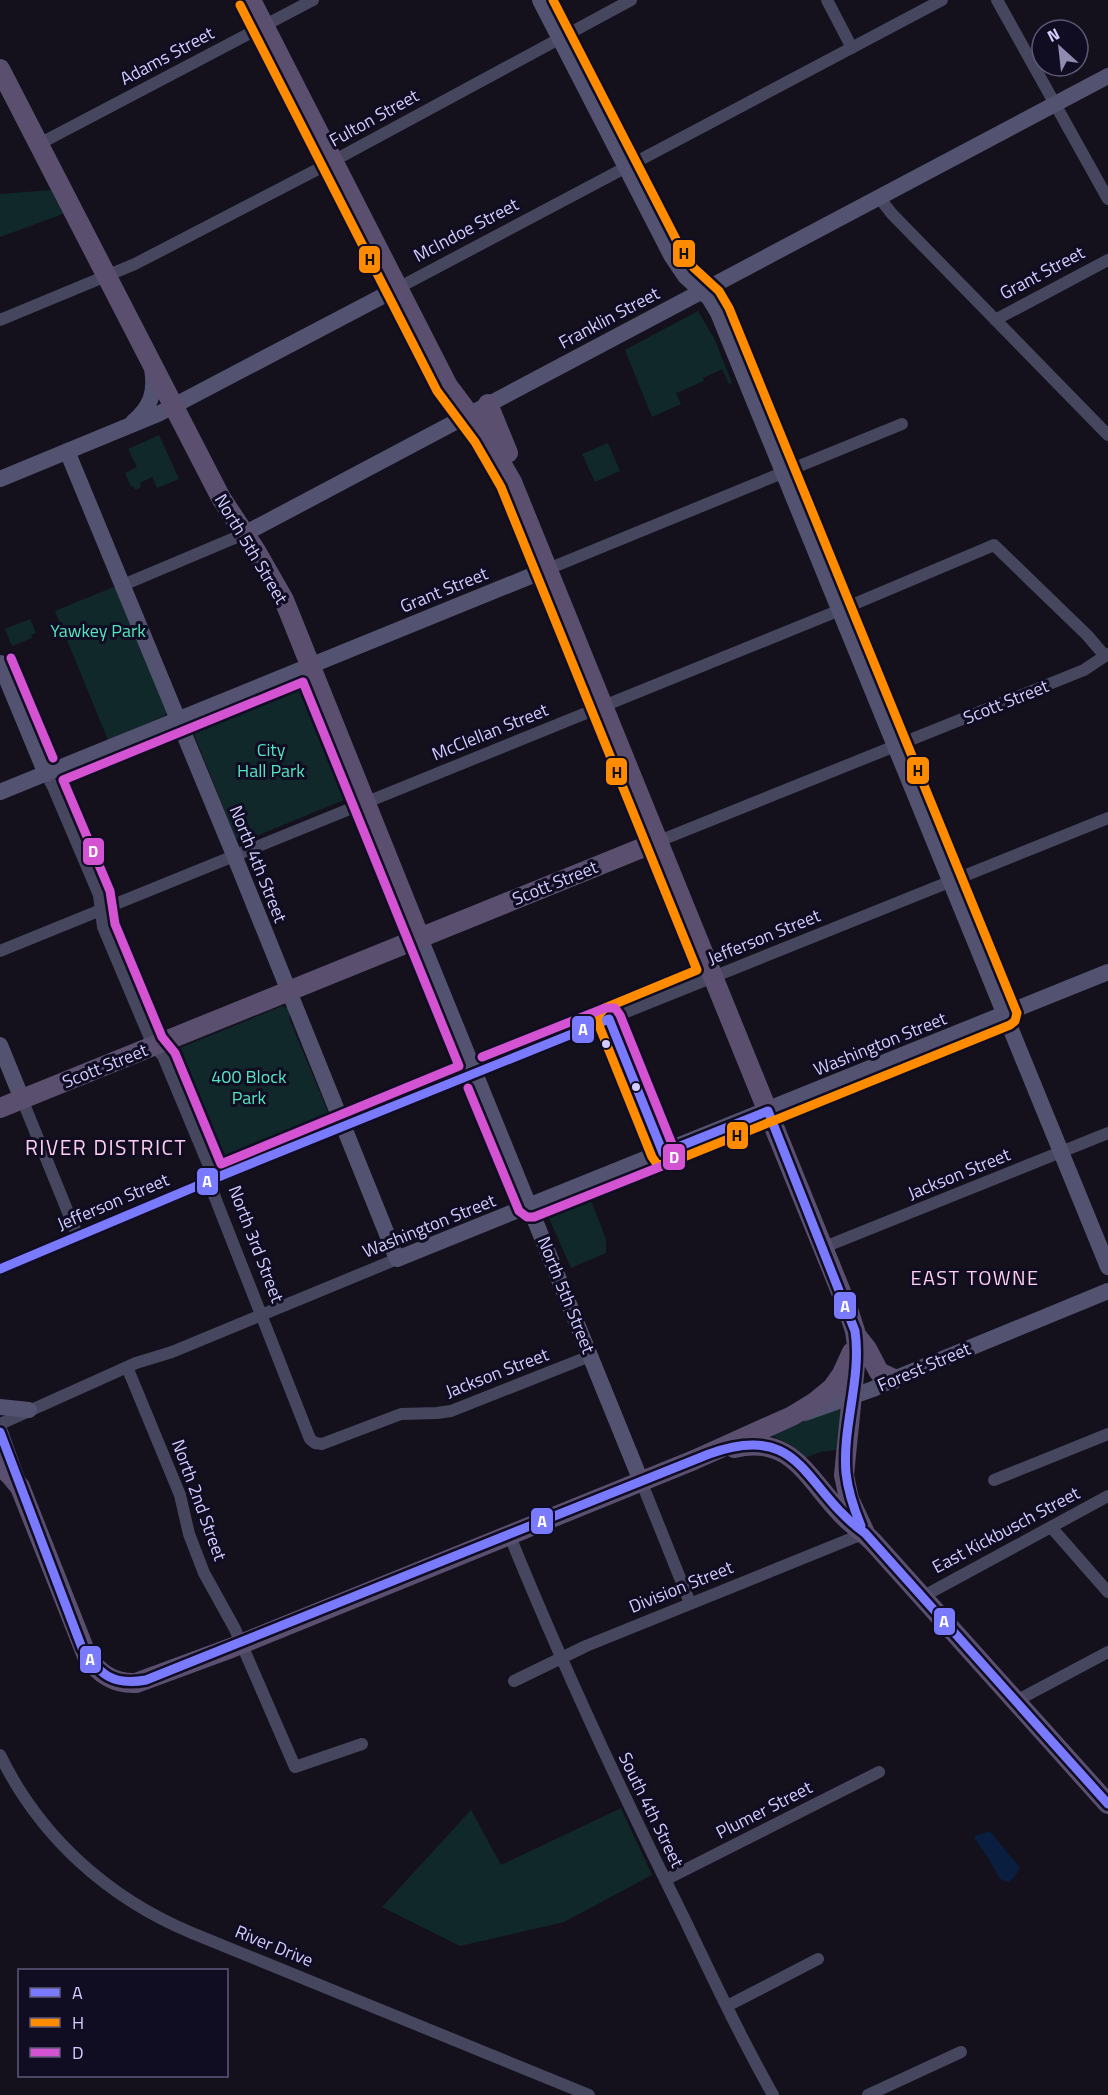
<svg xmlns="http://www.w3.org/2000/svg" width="1108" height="2095" viewBox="0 0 1108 2095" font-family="'Titillium Web',sans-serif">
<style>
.green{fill:#102829}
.water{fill:#0a1e40}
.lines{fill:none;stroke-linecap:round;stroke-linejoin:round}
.street{stroke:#46465e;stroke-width:12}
.secondary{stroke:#545271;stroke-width:16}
.primary{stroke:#5b4f6f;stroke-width:20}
.bus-1-casing{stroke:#100c22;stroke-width:14}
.bus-2-casing{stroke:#100c22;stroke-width:14}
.bus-3-casing{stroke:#100c22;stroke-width:14}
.bus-1{stroke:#7a7aff;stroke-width:9}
.bus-2{stroke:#ff8c00;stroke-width:9}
.bus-3{stroke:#d353d3;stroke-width:9}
.bus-dot{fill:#d2cdff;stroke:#100c22;stroke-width:2}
.labels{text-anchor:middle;stroke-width:6;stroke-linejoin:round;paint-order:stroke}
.street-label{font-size:18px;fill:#d2cdff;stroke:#100c22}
.park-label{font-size:18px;fill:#53e5c0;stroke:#100c22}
.neighbourhood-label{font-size:20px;letter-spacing:1.5px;fill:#ffcfee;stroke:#100c22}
.quarter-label{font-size:21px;letter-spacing:1.5px;fill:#ffcfee;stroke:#100c22}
.line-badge{stroke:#100c22;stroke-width:2}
.badge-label{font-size:16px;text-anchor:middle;font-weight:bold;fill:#fff}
.pale-badge-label{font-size:16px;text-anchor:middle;font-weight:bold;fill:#111}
</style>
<rect width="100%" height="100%" fill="#14111d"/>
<path class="green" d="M51,190L63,214L0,237V194Z
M698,311L715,340L732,383L729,384L722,369L703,378L704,381L676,393L681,404L652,417L625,350Z
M159,435L179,479L157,488L152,477L140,483L141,487L135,490L133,486L131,487L125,473L137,467L128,449Z
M608,443L620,471L595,482L582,454Z
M116,586L167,713L164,716L108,740L55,611Z
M30,619L36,633L31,635L32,638L12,646L5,629Z
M301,680L308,685L351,795L344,800L244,841L236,838L234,834L191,727L195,723Z
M282,1006L289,1009L290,1014L289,1018L331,1119L325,1124L255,1153L229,1167L218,1169L214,1165L167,1053L168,1050L175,1047L180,1048Z
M590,1198L606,1239V1253L571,1268L548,1216Z
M834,1407L841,1411L837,1450L820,1452L805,1458L791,1445L771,1435L773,1431Z
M621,1808L652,1875L564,1922L460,1946L382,1907L471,1810L501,1865Z"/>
<path class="water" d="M990,1831L1020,1868L1014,1878L1009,1882L1000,1879L989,1859L975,1839V1836Z"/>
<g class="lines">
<path class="street" d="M827,0L852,48
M997,0L1108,199
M39,144L313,0
M878,196L892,214L1108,435
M398,288L942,0
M0,320L135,264L322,167L631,0
M995,320L1108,260
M548,569L902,424
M123,585L244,534
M46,774L53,787L99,895L103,927L152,1043L163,1056L211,1171L214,1195L310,1439L315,1443L322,1444L401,1414L437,1413L451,1411L590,1356
M659,841L1084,670L1108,654
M0,951L840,610L994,545L1087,635L1105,656
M22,1099L78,1237
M822,1248L1108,1133
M0,1269L343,1126L1108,818
M127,1367L180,1495L189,1534L204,1573L235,1629L295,1767L362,1744
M0,1424L136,1363L172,1352L397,1259
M994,1480L1108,1434
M641,1481L690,1603
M1051,1527L1108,1592
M509,1534C562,1665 622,1793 685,1920C713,1979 741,2038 773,2095
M922,1597L1108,1496
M514,1681L586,1646L865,1533
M1016,1701L1108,1652
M0,1755C40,1837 108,1898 192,1933L589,2095
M665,1880L879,1772
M727,2006L818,1959
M868,2095L961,2052"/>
<path class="secondary" d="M540,0L671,255L685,276L709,298L718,313L1108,1267
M133,422C151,407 156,392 152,368
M67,451L234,855L397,1259L1108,972
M0,479L160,413L398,288
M244,534L1108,76
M0,663L46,774
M0,792L548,569
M420,938L641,1481
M0,1045L22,1099
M0,1407L29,1410
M805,1413L873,1389L894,1379L1108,1291
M0,1432L18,1482"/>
<path class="primary" d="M251,0L448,386L485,435L512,482L848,1309L855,1331L857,1345L844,1475L849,1499L865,1533
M0,69L221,498L256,551L284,600L420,938
M488,404L508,453
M0,1108L659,841
M856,1335L867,1349L879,1372L894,1379
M734,1448C790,1434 807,1477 840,1512C850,1524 864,1532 874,1543L1108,1804
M0,1466L10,1475L20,1487L87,1656C99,1674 114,1684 136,1683L231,1648L694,1460L792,1416L815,1402L832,1388L842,1374L852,1352"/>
<g class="bus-1-casing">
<path id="bus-1" d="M0,1269L223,1175L609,1019L663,1153L768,1111L855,1331C862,1378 842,1426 846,1473C848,1492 854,1509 861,1526
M0,1432L82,1648C100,1675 113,1686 146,1680L709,1454C803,1420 803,1489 865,1533L1108,1804"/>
</g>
<g class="bus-2-casing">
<path id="bus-2" d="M240,5L437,391L475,442L501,487L697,970L605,1008L597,1017L598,1023L652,1157L657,1164L664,1165L1010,1025L1015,1021L1017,1013L729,308L719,291L694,268L681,249L553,0"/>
</g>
<g class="bus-3-casing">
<path id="bus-3" d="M11,658L53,758
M303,682L459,1066L221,1164L175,1053L162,1037L115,924L110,891L63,780Z
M468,1088L519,1211L527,1217H534L667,1164L674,1158V1149L620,1015L615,1008H605L482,1057"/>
</g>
<use href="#bus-1" class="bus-1"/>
<use href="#bus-2" class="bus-2"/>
<use href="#bus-3" class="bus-3"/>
</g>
<g class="bus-dot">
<circle cx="606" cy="1044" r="5"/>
<circle cx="636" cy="1087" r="5"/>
</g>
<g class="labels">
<g class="street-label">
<text transform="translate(167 56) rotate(-28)" y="6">Adams Street</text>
<text transform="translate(374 118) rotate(-29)" y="6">Fulton Street</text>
<text transform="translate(466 230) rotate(-28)" y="6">McIndoe Street</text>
<text transform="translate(1042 273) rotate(-28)" y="6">Grant Street</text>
<text transform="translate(609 318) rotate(-28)" y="6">Franklin Street</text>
<text transform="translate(251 549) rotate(59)" y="6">North 5th Street</text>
<text transform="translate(444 590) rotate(-22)" y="6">Grant Street</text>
<text transform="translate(1006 702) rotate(-22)" y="6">Scott Street</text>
<text transform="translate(490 732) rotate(-22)" y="6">McClellan Street</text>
<text transform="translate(258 864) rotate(68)" y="6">North 4th Street</text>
<text transform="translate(555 883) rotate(-22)" y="6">Scott Street</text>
<text transform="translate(764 937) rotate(-22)" y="6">Jefferson Street</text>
<text transform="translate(880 1044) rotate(-22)" y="6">Washington Street</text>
<text transform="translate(105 1066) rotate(-22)" y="6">Scott Street</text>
<text transform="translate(959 1174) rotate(-22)" y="6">Jackson Street</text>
<text transform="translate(113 1202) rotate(-23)" y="6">Jefferson Street</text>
<text transform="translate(429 1226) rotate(-22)" y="6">Washington Street</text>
<text transform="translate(256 1244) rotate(69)" y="6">North 3rd Street</text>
<text transform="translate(566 1295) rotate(68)" y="6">North 5th Street</text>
<text transform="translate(924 1367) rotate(-23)" y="6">Forest Street</text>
<text transform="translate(497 1373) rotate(-21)" y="6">Jackson Street</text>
<text transform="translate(199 1500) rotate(70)" y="6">North 2nd Street</text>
<text transform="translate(1006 1530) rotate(-28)" y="6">East Kickbusch Street</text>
<text transform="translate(681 1587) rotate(-22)" y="6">Division Street</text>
<text transform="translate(651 1810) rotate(64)" y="6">South 4th Street</text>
<text transform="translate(764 1810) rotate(-27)" y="6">Plumer Street</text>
<text transform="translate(274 1946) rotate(22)" y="6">River Drive</text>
</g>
<g class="park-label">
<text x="98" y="637">Yawkey Park</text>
<text x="271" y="756">City<tspan x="271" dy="21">Hall Park</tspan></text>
<text x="249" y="1083">400 Block<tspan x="249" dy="21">Park</tspan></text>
</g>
<g class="neighbourhood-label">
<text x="975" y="1285">EAST TOWNE</text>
</g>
<g class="quarter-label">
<text x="106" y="1155">RIVER DISTRICT</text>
</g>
</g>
<g class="line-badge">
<rect x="672" y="239" width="24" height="29" rx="6" fill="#ff8c00"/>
<rect x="358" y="245" width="23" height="29" rx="6" fill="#ff8c00"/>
<rect x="906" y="756" width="24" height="29" rx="6" fill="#ff8c00"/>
<rect x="605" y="757" width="23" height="29" rx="6" fill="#ff8c00"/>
<rect x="82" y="837" width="23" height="29" rx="6" fill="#d353d3"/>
<rect x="571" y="1015" width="24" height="29" rx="6" fill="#7a7aff"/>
<rect x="726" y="1121" width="23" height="29" rx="6" fill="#ff8c00"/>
<rect x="662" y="1143" width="24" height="28" rx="6" fill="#d353d3"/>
<rect x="196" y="1167" width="23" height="29" rx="6" fill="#7a7aff"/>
<rect x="833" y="1291" width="24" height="29" rx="6" fill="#7a7aff"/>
<rect x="530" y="1507" width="24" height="28" rx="6" fill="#7a7aff"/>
<rect x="933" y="1607" width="23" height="29" rx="6" fill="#7a7aff"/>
<rect x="79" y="1645" width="23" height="29" rx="6" fill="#7a7aff"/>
</g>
<g class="badge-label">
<text x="93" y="857">D</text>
<text x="583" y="1035">A</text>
<text x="674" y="1163">D</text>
<text x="207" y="1187">A</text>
<text x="845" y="1312">A</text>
<text x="542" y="1527">A</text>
<text x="944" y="1627">A</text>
<text x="90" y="1665">A</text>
</g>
<g class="pale-badge-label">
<text x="684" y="259">H</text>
<text x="370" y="265">H</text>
<text x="918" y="776">H</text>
<text x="617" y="778">H</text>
<text x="737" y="1141">H</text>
</g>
<rect x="18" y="1969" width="210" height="108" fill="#100c22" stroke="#5e597a" stroke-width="1.5"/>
<rect x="30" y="1988" width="30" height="9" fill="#7a7aff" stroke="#5e597a" stroke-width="1.5"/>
<text x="72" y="1999" font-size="18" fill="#d2cdff">A</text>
<rect x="30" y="2018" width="30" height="9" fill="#ff8c00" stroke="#5e597a" stroke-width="1.5"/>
<text x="72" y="2029" font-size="18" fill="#d2cdff">H</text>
<rect x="30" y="2048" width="30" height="9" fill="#d353d3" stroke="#5e597a" stroke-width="1.5"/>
<text x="72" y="2059" font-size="18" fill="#d2cdff">D</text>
<g transform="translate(1060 48) rotate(333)"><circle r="28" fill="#100c22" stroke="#5e597a" stroke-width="1.5"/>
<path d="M0-4.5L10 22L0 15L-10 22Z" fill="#908bb0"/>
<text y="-9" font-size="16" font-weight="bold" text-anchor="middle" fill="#d2cdff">N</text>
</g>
</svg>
